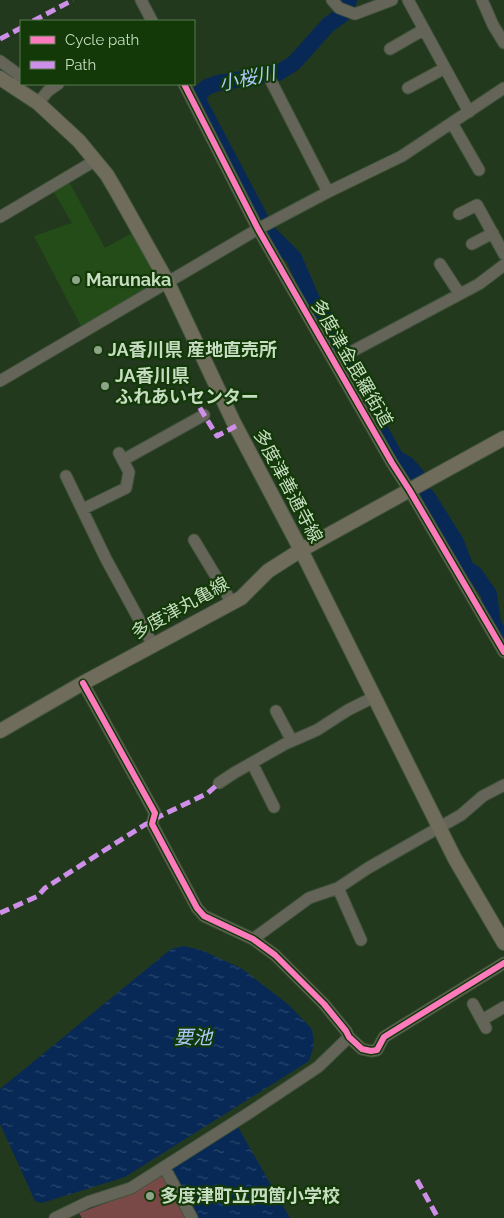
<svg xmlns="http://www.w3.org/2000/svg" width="504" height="1218" viewBox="0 0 504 1218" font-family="Raleway,'Noto Sans JP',sans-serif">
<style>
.built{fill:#234c18}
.pitch{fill:#794947}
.water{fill:url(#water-ripples)}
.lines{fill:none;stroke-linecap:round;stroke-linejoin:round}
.river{stroke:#082956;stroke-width:16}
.minor-casing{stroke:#42543e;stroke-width:13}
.major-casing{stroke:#42543e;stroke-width:16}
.minor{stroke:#656458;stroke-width:11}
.major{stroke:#706c5c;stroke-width:14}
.quiet{stroke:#ce8fe9;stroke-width:5;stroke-dasharray:10 5;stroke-linecap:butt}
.cycleway-casing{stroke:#123907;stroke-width:9}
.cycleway{stroke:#fd7abc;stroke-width:6}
.poi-dot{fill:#8da488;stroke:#123907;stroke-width:2}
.labels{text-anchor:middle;stroke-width:4.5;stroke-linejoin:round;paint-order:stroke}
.poi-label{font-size:18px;font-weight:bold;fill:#c6ddc1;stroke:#123907;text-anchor:start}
.street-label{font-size:18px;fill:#c6ddc1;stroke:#123907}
.water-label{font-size:19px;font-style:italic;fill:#abcbfe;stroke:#123907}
</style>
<defs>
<pattern id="water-ripples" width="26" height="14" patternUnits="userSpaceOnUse" patternTransform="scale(1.25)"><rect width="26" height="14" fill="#082956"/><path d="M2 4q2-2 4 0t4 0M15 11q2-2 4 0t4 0" fill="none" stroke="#2a486c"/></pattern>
</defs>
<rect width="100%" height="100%" fill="#23391e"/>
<path class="built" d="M68,180L105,248L134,232L159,284L82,328L34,236L72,223L52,189Z"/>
<path class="pitch" d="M163,1174L188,1218H82L79,1213L133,1193Z"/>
<path class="water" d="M184,946L201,950L241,968L289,1005L312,1029L314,1045L309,1061L125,1177L42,1203L35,1201L0,1124V1089L171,949Z
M238,1127L290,1218H191L166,1172Z"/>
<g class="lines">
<path class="river" d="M349,0L343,14L328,25L294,63L278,73L218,83L207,87L200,93L199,102L267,231L294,258L313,302L334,330L341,345L347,365L351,375L374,403L380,429L396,458L407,464L416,474
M427,496L456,542L466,568L475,574L489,594L493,623L503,640"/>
<g class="minor-casing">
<path id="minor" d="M141,0L152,21
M332,0L339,8L355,14L392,0
M408,0L469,112
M482,0L493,25L504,43
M390,49L423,30
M0,61L19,75L17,89
M271,81L328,192
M184,84L258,229L392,463L410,491L504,652
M408,88L445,68
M38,103L48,91L58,84
M452,123L479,170
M459,214L477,205L504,254
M0,217L96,160
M472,244L493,233
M440,264L459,293
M334,361L479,284L504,265
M0,381L258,229L328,192L402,156L504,88
M123,460L204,415
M66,476L106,559L153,645
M83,509L126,488L129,472L119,453
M194,540L232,603
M83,683L155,813L152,824L197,908L204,916L253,939L275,955L324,1004L346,1031L349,1037L362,1049L371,1051L377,1050L384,1037L504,963
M276,711L292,741
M252,763L274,807
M219,783L234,773L285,744L317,730L348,710L374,697
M338,888L361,940
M253,939L309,898L338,888L368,868L461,815L483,796L504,785
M473,1004L486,1028
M482,1020L504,1007
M164,1167L192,1218
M55,1218L88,1202L131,1188L249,1113L318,1067L349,1037"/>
</g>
<g class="major-casing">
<path id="major" d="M0,78L38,103L79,141L107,175L117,192L168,283L233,421L301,550L455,859L504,943
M0,731L83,683L241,598L268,571L301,550L504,438"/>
</g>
<use href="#minor" class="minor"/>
<use href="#major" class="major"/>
<path class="quiet" d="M33,21L73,0
M0,39L21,28
M192,395L217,436L236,426
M154,819L208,793L219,783
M0,913L38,896L45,888L146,824H152
M417,1180L438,1218"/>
<g class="cycleway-casing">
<path id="cycleway" d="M184,84L258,229L392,463L410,491L504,652
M83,683L155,813L152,824L197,908L204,916L253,939L275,955L324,1004L346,1031L349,1037L362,1049L371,1051L377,1050L384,1037L504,963"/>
</g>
<use href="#cycleway" class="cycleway"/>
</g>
<g class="poi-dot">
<circle cx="76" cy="280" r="5"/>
<circle cx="98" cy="350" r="5"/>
<circle cx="105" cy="386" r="5"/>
<circle cx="150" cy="1196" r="5"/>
</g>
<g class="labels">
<g class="poi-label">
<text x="86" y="286">Marunaka</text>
<text x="108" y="356">JA香川県 産地直売所</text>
<text x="115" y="382">JA香川県<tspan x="115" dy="21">ふれあいセンター</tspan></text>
<text x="160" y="1202">多度津町立四箇小学校</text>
</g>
<g class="street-label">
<text transform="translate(352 363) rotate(60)" y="6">多度津金毘羅街道</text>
<text transform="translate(288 486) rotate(62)" y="6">多度津善通寺線</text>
<text transform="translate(180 608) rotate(-29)" y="6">多度津丸亀線</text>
</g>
<g class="water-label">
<text transform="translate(247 78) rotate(-12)" y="7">小桜川</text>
<text x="193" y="1044">要池</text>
</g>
</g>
<rect x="20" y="20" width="175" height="65" fill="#123907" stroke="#5a7b51"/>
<rect x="30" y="36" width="25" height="8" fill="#fd7abc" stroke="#5a7b51"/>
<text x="65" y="45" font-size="15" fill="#c6ddc1">Cycle path</text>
<rect x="30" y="61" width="25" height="8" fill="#ce8fe9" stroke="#5a7b51"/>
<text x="65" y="70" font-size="15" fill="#c6ddc1">Path</text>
</svg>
